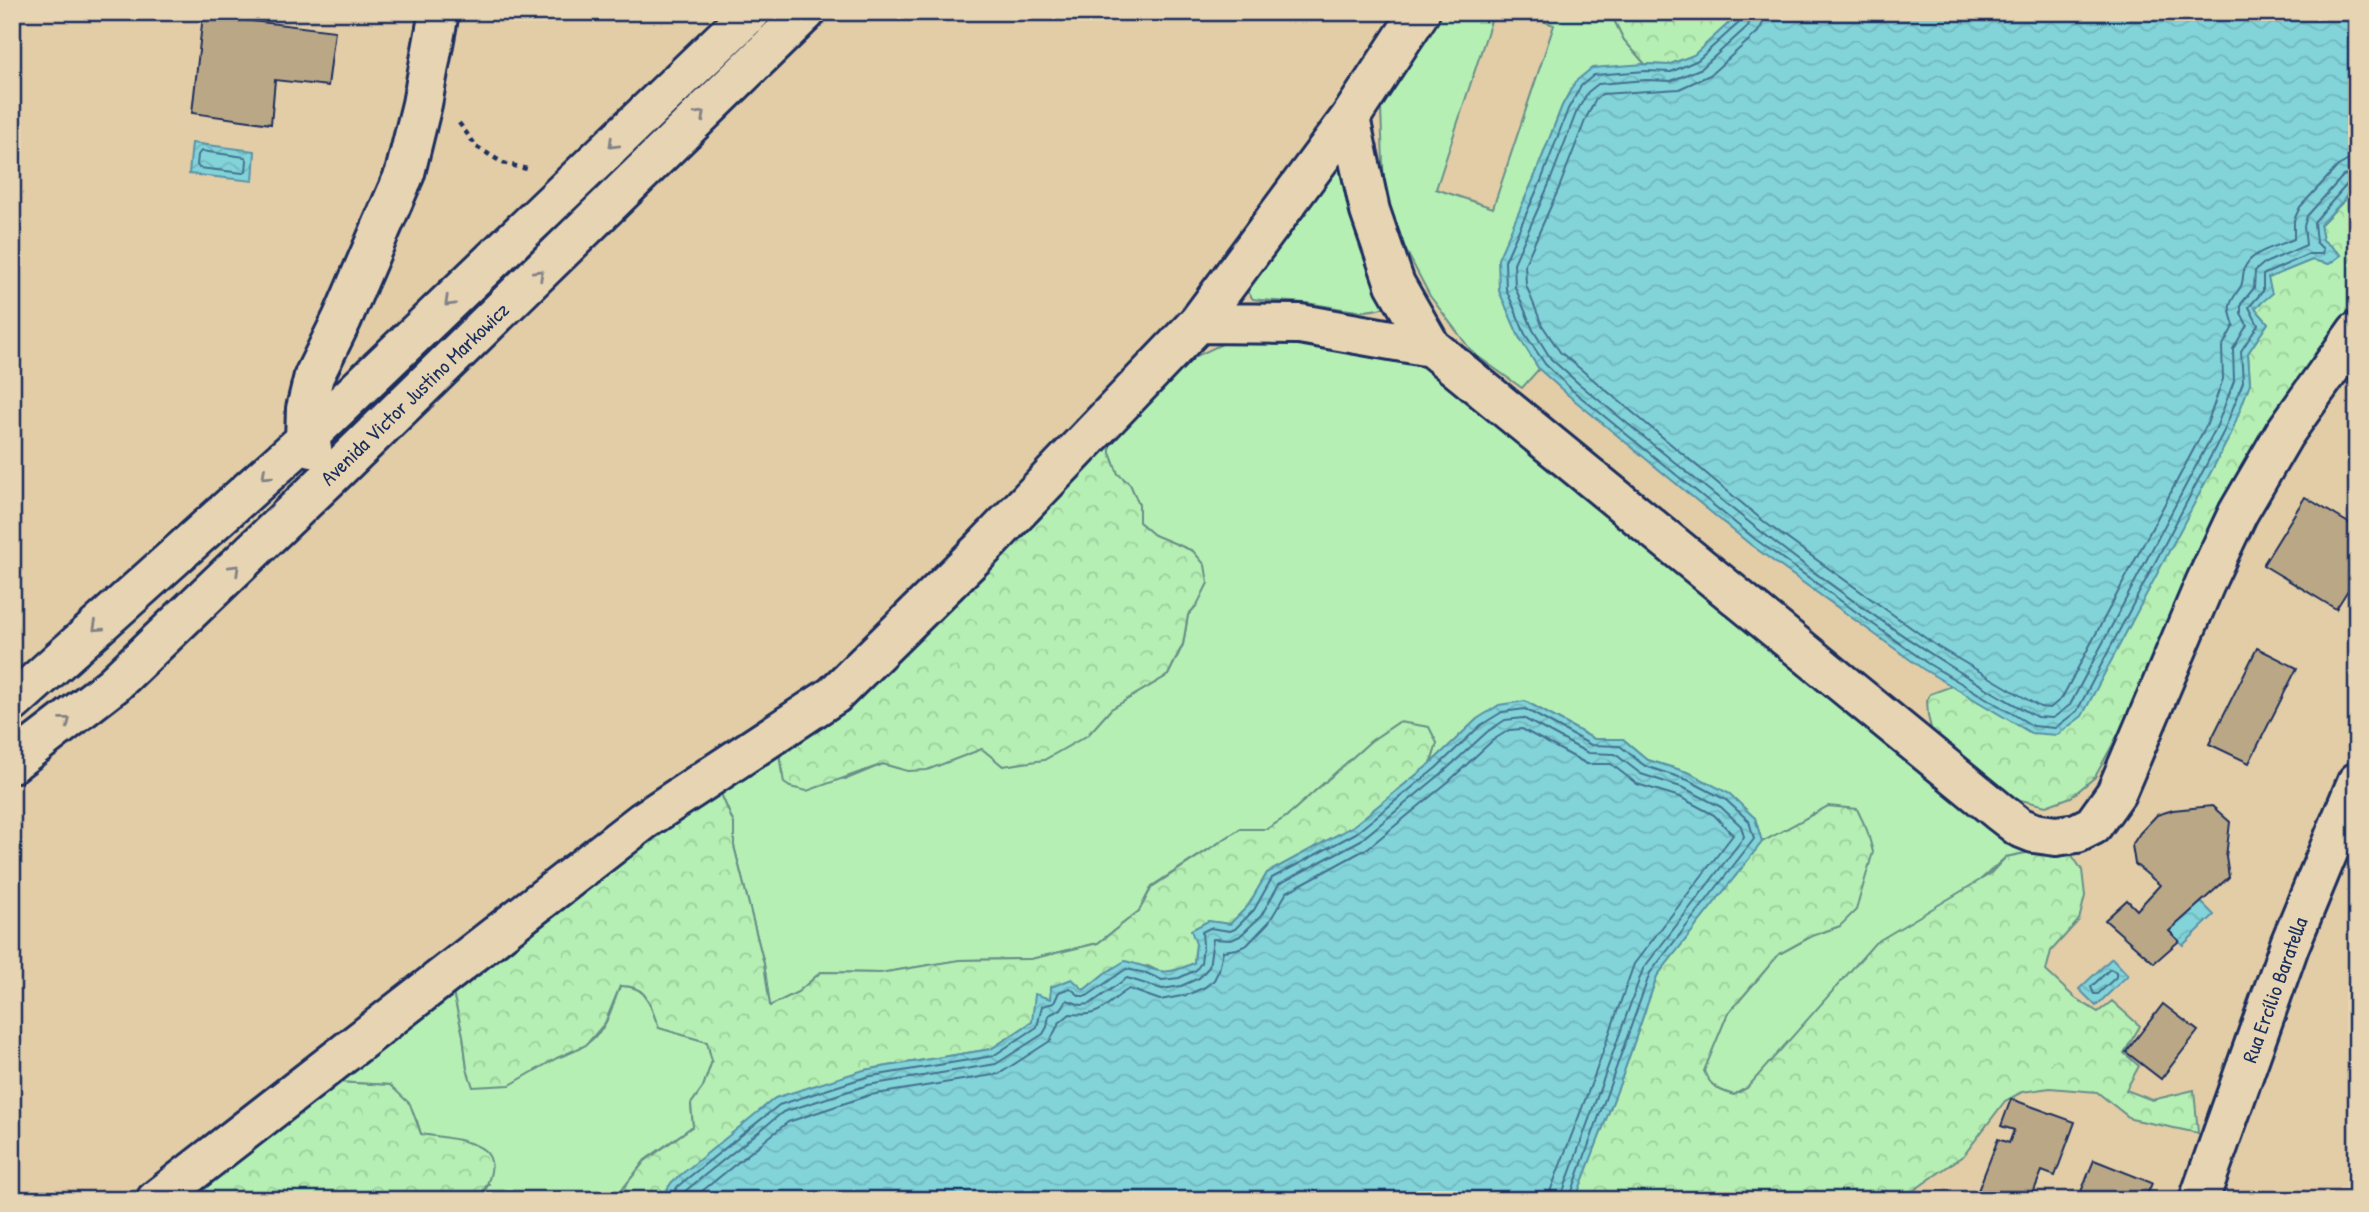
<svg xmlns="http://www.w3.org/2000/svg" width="2369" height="1212" viewBox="0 0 2369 1212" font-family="'Patrick Hand',sans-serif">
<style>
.green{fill:#b5efb3;stroke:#688f88;stroke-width:2}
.forest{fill:url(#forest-crowns);stroke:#688f88;stroke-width:2}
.water{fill:url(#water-waves);stroke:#5992a8;stroke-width:2}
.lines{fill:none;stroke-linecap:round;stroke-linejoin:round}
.shore{stroke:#44718f;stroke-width:2}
.building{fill:#baa786;stroke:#1b2f5e;stroke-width:2}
.street-casing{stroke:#1b2f5e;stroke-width:44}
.path{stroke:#1b2f5e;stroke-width:4.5;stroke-dasharray:5 5;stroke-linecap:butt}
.street{stroke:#e7d4b2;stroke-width:38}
.oneway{stroke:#818288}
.labels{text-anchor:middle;stroke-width:6;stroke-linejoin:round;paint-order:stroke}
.street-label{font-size:21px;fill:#1b2f5e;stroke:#e7d4b2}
</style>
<defs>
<pattern id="forest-crowns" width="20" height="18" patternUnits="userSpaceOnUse" patternTransform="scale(1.75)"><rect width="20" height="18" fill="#b5efb3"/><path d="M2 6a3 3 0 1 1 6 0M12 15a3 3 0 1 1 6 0" fill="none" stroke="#9bcd9c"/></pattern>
<pattern id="water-waves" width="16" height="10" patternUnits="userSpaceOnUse" patternTransform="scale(1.75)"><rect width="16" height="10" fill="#82d4d9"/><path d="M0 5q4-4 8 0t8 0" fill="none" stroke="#70b6bd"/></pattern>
</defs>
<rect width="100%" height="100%" fill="#e2cda7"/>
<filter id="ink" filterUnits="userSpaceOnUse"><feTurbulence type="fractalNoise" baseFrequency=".0143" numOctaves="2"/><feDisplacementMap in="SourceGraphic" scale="14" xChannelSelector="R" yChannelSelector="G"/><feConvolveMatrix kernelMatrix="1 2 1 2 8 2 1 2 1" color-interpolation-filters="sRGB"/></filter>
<g filter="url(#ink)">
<path class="green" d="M1435,12H1494L1436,189L1493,208L1554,25L1517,12H1610L1624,40L1645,64L1623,67L1575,82L1562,106L1534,178L1519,337L1539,369L1522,388L1473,353L1430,296L1399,237L1384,189L1381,109L1389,74Z
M1330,168L1338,169L1345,177L1385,299L1384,307C1361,316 1337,307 1313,304C1293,301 1273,302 1253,299L1247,291L1248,283Z
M1239,336L1402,349L1946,776L2002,840L2031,852L2006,857L1747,1088L1734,1095C1719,1091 1710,1086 1703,1071L1727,1015L1779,954L1812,936L1840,926L1813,813L1802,822L1762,842L1755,818L1690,773L1648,760L1623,739H1594L1525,701L1477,719L1431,763L1437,743L1399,722L1371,741L1286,817L1267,829H1240L1152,886L1139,911L1098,943L1031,959L960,960L880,973L821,972L798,992L770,1006L764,964L734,846V824L718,787L779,753L782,774L847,779L883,764L908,771L982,748L1003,766L1088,735L1111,709L1168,675L1183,645L1188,615L1197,605L1193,551L1154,535L1139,522V505L1130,484L1118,474L1110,453L1109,437L1188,360Z
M450,980L463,1035L467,1069C513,1064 581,1068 606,1022C612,1010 615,998 620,986C649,985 649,1005 659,1028L707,1042L712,1061L703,1087L691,1104L693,1126L645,1160L614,1200H478L489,1184L443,1138L421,1134L417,1121L390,1085L334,1082Z"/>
<path class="forest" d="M1610,12H1741L1694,55L1668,65L1645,64L1624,40Z
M2357,181V307L2286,406L2127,718L2095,777L2071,797L2046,806L2012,798L1934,740L1928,716L1927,700L1930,694L1952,686L2032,733L2250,383L2248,353L2268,323L2255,308L2268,278L2312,260L2329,264L2341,255L2323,240L2320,225L2343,202Z
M1109,437L1110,453L1118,474L1130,484L1139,505V522L1154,535L1193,551L1205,565L1208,583L1197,605L1188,615L1183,644L1168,675L1111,709L1088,735L1044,760L1003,766L982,749L927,770L908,771L883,764L807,791L790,787L784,783L779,753L838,708L934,625Z
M1399,722L1429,727L1437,743L1431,763L1352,827L1267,873L1248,906L1230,924L1208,921L1196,944L1194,963L1177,971L1162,973L1148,966L1105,973L1084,990L1050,999L1032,1022L991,1049L864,1070L672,1182L660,1200H614L645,1161L693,1126L691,1104L703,1087L712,1061L707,1042L659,1028C649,1005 649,985 620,986L605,1023L586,1045L557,1058L510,1085L473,1087L467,1069L463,1035L450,980L718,787L734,824V846L764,964L770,1006L798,992L821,972L880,973L960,960L1031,959L1098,943L1139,911L1152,887L1240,829H1267L1286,817L1371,741Z
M1828,806L1857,809L1867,830L1873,852L1856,910L1840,926L1812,936L1779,954L1727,1015L1704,1071C1710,1086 1719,1091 1734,1095L1747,1088L1875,943L1990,874L2006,857L2031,852L2069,851L2082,870L2085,896L2079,920L2051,951L2046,971L2075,998L2098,1012L2112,1001L2140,1026L2124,1053L2139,1066L2126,1090L2152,1100L2194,1090L2198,1133L2131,1119L2097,1092L2050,1088L2022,1092L2005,1101L1964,1155L1900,1200H1575L1620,1083L1657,976L1762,842Z
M334,1082L390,1085L410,1104L421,1134C464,1141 517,1141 478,1200H167Z"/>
<path class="water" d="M1741,12H2357V181L2342,202L2320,225L2323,240L2341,255L2329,264L2312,260L2268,278L2272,294L2255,308L2268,323L2248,353L2250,383L2231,434L2082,716L2057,735L2031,733L1923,669L1751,545L1568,395L1539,369L1519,337L1499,291L1498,259L1534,178L1562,106L1575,82L1592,68L1645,64L1668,65L1694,55Z
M192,143L255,151L253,181L189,174Z
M1525,701L1594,739H1623L1648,760L1690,773L1730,794L1755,818L1762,842L1657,976L1620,1083L1575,1200H660L672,1182L775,1098L864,1070L991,1049L1032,1022L1035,994L1050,999L1051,987L1072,979L1084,990L1105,973L1125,961C1159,969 1159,979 1194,963L1196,944L1191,930L1208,921L1230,924L1248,906L1267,873L1352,827L1431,763L1477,719L1499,705Z
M2200,901L2214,915L2183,945L2169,931Z
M2112,958L2128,975L2096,1006L2079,989Z"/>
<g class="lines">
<path class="shore" d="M1745,12L1742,20L1698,60L1671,72L1646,71L1594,75L1581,86L1568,109L1541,181L1505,261L1506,289L1525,334L1545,364L1572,390L1755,539L1927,663L2033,726L2055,728L2077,711L2224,431L2243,382L2241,351L2258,325L2249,307L2263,291V275L2309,254H2322L2323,249L2316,242L2314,222L2349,182L2357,179
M1753,12L1748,26L1702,68L1671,81L1646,80L1598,84L1588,92L1576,113L1549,184L1514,263L1515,287L1533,330L1551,359L1578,383C1724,503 1870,627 2037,717L2053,718L2070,705L2216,428L2234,381L2233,349L2247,325L2241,313V304L2254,288L2255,271L2263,264L2306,245L2304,226L2307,216L2343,176L2357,171
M1764,12L1763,23L1758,32L1710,75L1679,89L1602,94L1596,99L1586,118L1559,188L1525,264L1526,285L1542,325L1560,352L1767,524L1938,647L2040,707L2050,708L2062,698L2207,424L2223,379L2222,347L2234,325C2226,303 2230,304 2241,286C2244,280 2242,271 2246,265C2255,250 2279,246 2294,239V220L2300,207L2338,166L2347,161L2357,160
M201,151L245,157L247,160L246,171L243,173L199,168L197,165L198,155Z
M2110,969L2116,972V977L2098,994H2094L2091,987Z
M668,1200L678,1186L779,1105L866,1077L993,1056L1037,1027L1042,1006L1054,1003L1059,992L1070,988L1080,996H1087L1126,969L1146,973L1162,980L1179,978L1196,970L1201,963L1203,945L1202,932L1210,928L1230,931L1235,929L1254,910L1272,878L1356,833L1436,768L1481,725L1502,712L1525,709L1591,745L1620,746L1645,766L1688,780L1726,800L1749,821L1754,839L1650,973L1569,1200
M679,1200L684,1192L783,1112L868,1085L996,1064L1043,1034L1047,1027L1049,1015L1061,1009L1067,1000L1081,1005L1090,1004L1127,978L1162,989L1181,986L1199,978L1209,967L1213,939L1231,940L1240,936L1261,916L1279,884L1361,840L1441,774L1487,732L1505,720L1523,718L1588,753L1615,754L1641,774L1684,788L1721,807L1741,826L1744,837L1643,969L1560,1200
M691,1200L788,1122L870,1095L999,1074L1050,1041L1059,1023L1070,1014C1105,1017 1102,1005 1129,989L1160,1000L1187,995L1205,987L1214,980L1219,970L1223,951L1237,949L1247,945L1269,922L1287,892L1368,848L1448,782L1493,740L1509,730L1522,729L1587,764H1611L1637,784L1680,797L1714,815L1733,835L1634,964L1595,1074L1551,1189L1550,1200"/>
</g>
<path class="building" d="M203,15L335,31L328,86L275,80L271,124L192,113Z
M2305,497L2357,528V576L2336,609L2263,565Z
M2257,648L2297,668L2249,763L2209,744Z
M2212,806L2230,822L2226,857L2229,877L2169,931L2179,941L2154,963L2105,920L2127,900L2137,910L2160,885L2135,864L2132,845L2140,833L2157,815L2173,810Z
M2163,1004L2198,1031L2161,1079L2126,1052Z
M2011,1099L2075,1122L2055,1176L2042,1171L2033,1193L2043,1197L2042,1200H1987L1976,1196L1998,1139L2009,1143L2014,1130L2001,1126Z
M2094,1160L2152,1183L2145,1200H2090L2080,1194Z"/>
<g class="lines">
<g class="street-casing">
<path id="street" d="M1350,118L1370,211L1395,284L1431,347L2001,813L2019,827L2034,833L2056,836L2077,833L2093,825L2116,793L2206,581L2238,513L2284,434L2357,331
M1198,323L1300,324L1431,347
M312,448L305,440L306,409L314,376L342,319L405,173L422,104L439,12
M12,703L305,440L751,12
M12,763L113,685L334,473L806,12
M156,1200L643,821L834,695L983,548L1198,323L1350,118L1420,12
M2199,1200L2290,944L2357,782"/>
</g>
<path class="path" d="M459,123L477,147L503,163L527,169"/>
<use href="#street" class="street"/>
</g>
<defs><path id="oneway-chevron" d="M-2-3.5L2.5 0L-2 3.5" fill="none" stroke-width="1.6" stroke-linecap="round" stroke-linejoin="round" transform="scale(1.75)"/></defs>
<g class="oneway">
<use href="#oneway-chevron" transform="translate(701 115) rotate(-44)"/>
<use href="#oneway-chevron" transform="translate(613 144) rotate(136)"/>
<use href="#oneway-chevron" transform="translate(539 274) rotate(-44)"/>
<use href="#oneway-chevron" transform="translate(449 302) rotate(136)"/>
<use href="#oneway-chevron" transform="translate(266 475) rotate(138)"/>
<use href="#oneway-chevron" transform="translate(235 569) rotate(-44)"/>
<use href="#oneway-chevron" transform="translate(97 627) rotate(138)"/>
<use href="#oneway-chevron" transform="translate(66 721) rotate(-38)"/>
</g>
</g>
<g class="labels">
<g class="street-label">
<text transform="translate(415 394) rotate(-44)" y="7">Avenida Victor Justino Markowicz</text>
<text transform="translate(2275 990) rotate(-70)" y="7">Rua Ercílio Baratella</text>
</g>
</g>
<rect width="2369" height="1212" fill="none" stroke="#e7d4b2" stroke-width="42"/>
<rect x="21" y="21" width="2327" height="1170" fill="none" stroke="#1b2f5e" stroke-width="2.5" filter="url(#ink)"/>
</svg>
